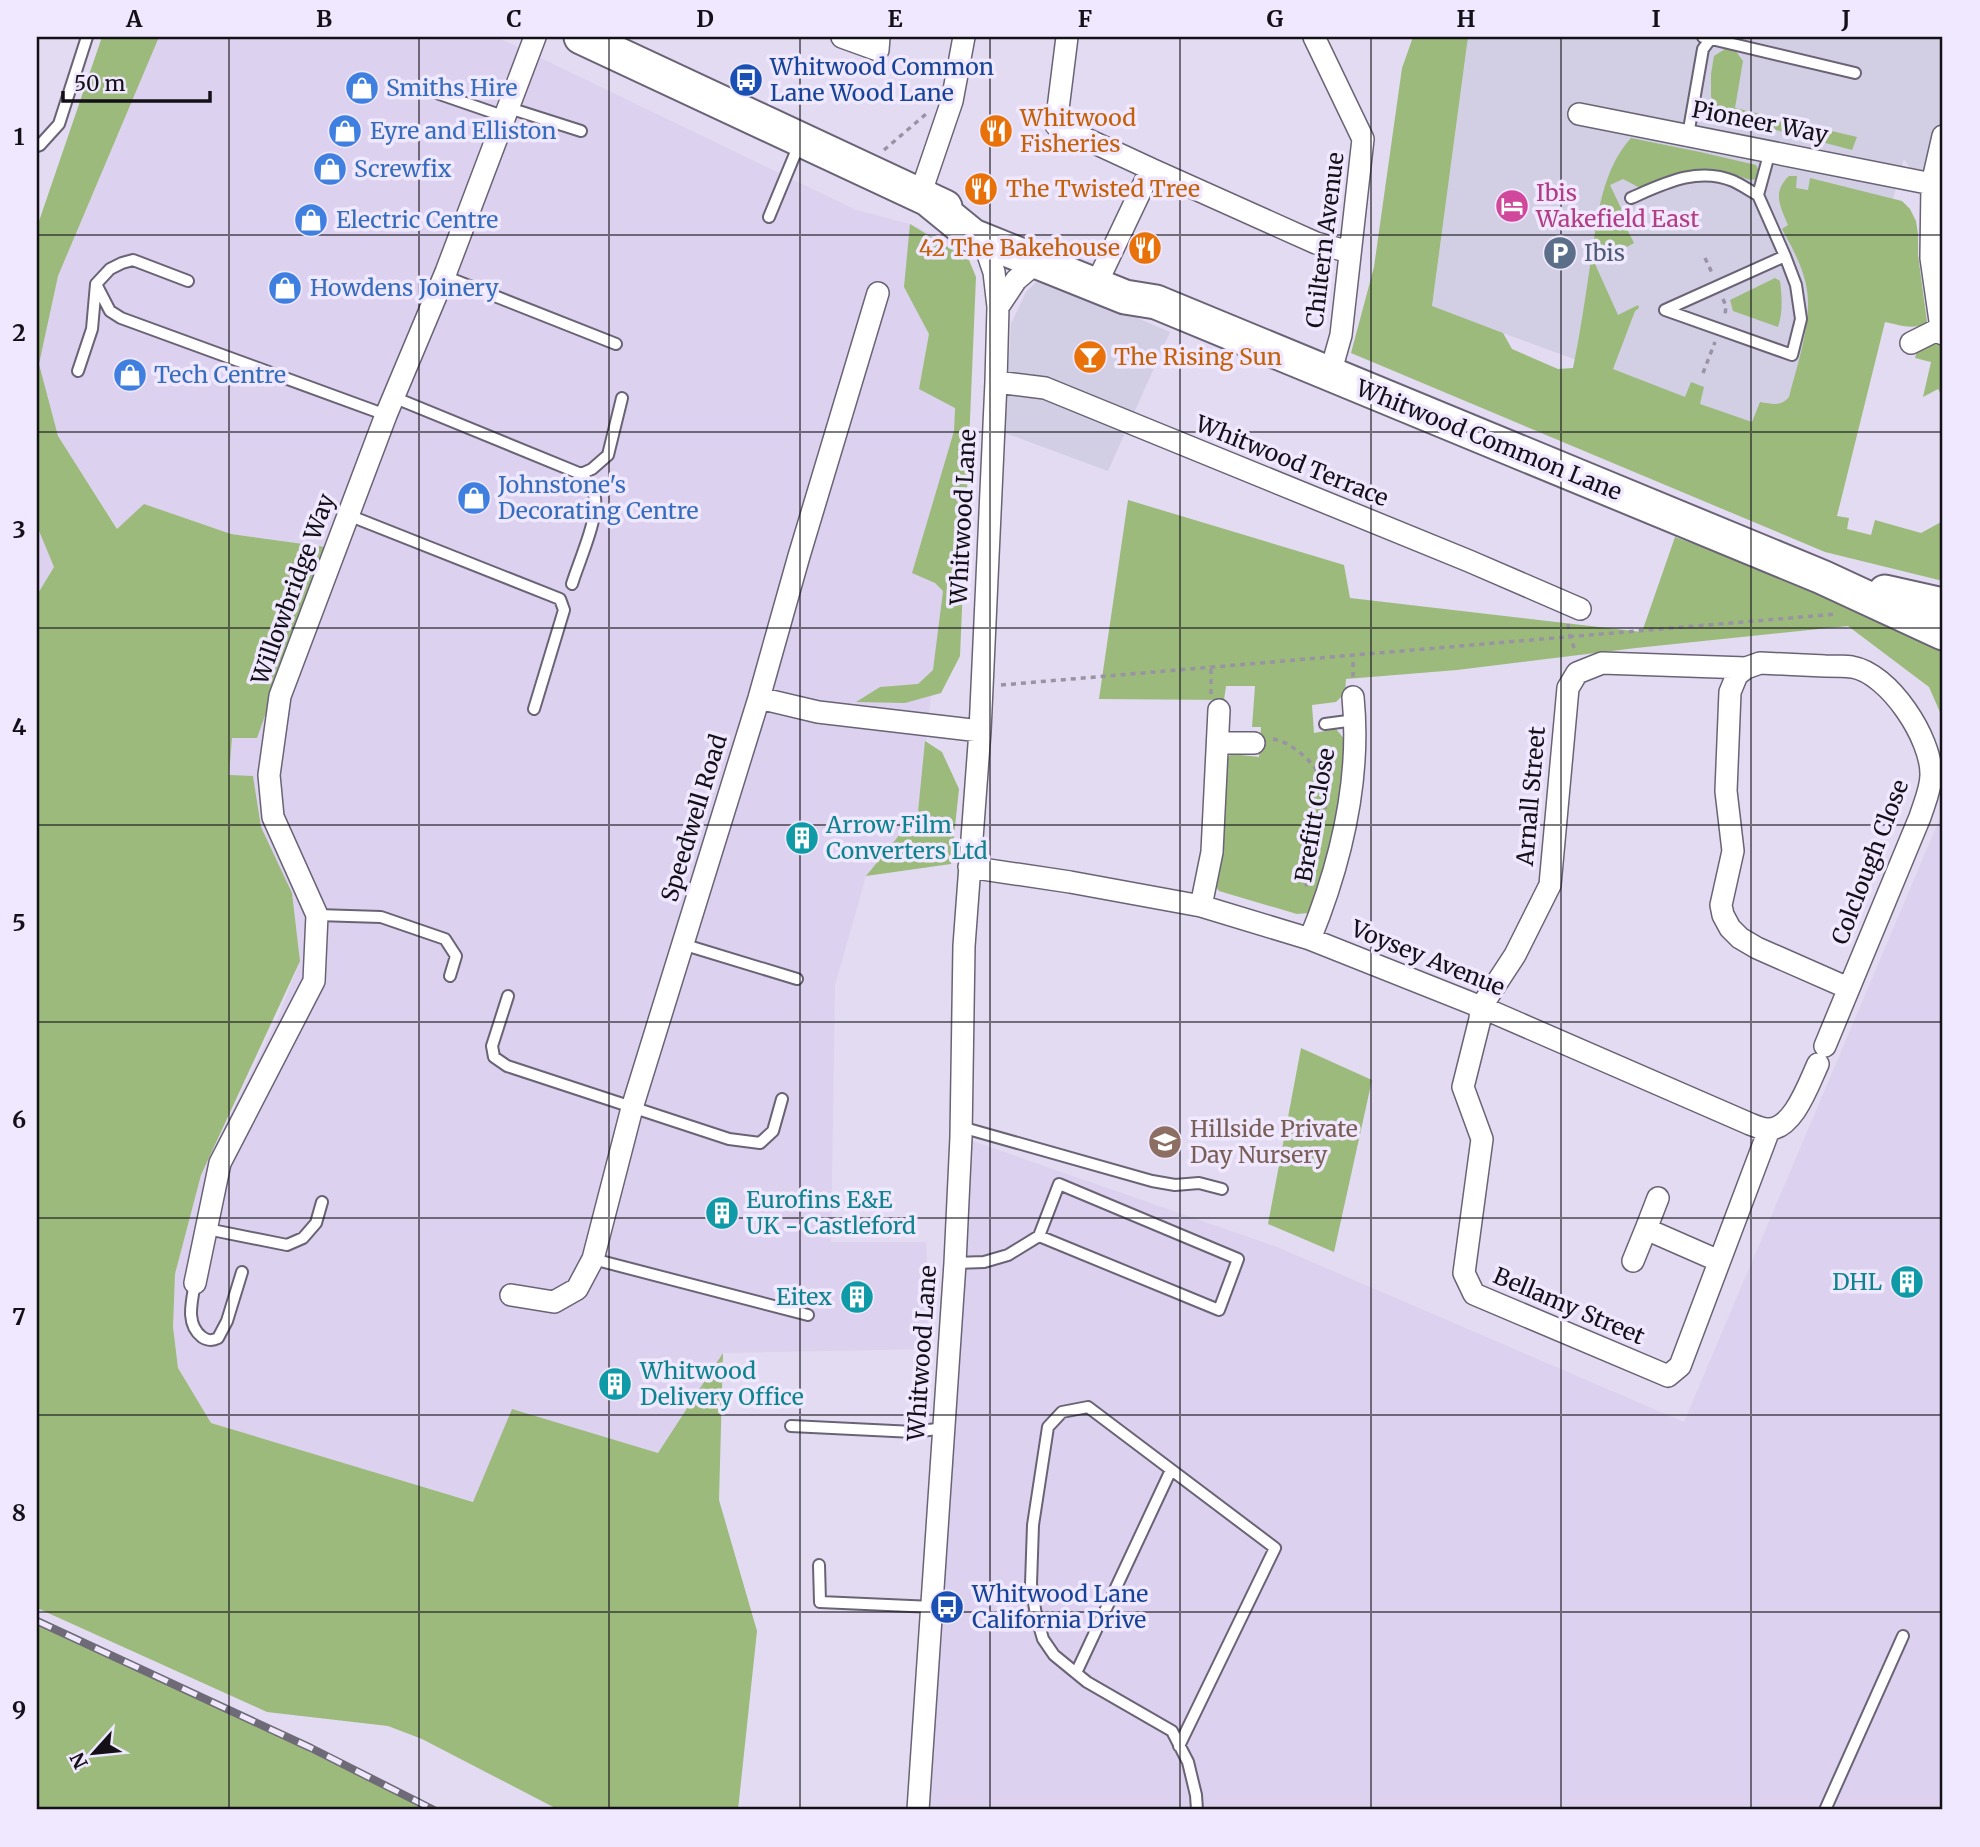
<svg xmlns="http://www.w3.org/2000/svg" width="1980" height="1847" viewBox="0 0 1980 1847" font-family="Merriweather,serif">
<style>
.commercial{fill:#d2cee4}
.built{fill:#dcd1ee}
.green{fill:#9bba7b}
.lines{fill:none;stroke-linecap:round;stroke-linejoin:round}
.service-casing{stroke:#6a6376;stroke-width:14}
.minor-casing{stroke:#6a6376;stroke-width:24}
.primary-casing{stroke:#6a6376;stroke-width:37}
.path{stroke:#9993a3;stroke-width:3.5;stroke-dasharray:5 5;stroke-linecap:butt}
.service{stroke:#fff;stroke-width:10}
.minor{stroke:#fff;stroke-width:21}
.primary{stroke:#fff;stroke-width:33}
.rail-casing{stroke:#6f6a78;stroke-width:8}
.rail{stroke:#f0e8ff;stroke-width:5;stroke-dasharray:16;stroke-linecap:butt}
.grid{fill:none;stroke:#131017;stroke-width:2;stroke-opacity:0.55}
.labels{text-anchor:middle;stroke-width:7;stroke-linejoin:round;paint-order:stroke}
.transit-label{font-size:23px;fill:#164399;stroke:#f0e8ff;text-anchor:start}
.shop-label{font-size:23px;fill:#366cbe;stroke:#f0e8ff;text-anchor:start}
.food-label{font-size:23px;fill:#c56008;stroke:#f0e8ff;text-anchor:start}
.street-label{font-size:23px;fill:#131017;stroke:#f0e8ff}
.hotel-label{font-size:23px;fill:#b23c85;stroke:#f0e8ff;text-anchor:start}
.service-label{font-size:23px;fill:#4e5e75;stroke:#f0e8ff;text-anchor:start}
.culture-label{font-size:23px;fill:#0d838f;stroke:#f0e8ff;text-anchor:start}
.education-label{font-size:23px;fill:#785e54;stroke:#f0e8ff;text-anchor:start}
.neatline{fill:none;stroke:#131017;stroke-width:2.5}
.grid-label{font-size:23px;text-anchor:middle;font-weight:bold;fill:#131017}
</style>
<rect width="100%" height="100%" fill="#e3dbf1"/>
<path class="commercial" d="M1431,37H1943V217L1904,159L1824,451L1432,307L1467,46Z
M1046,279L1170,332L1108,471L1005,433L1011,324L1026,292L1036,282Z"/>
<path class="built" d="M159,37H497L856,210L910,224L958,246L954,431L912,573L935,583L943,591L918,812L866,876L835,985L831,1242H926L931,1349L723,1353L658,1453L512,1409L474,1502L211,1423L178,1368L173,1327L175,1274L201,1175L278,1018L300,961L292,893L261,827L253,776H229L232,738L257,737L324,547L231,534L144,504L118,529L58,436L39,364L58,276Z
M37,526L54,567L37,595Z
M1943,811V1810H918L961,1137L1277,1247L1684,1422Z"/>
<path class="green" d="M102,37H159L58,276L39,364L58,436L117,529L144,504L231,534L325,547L257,738H232L229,775L253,776L261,827L292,893L300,961L201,1175L175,1274L173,1327L178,1368L211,1423L473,1502L512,1409L658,1453L723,1353L719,1500L757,1631L738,1810H559L422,1739L388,1726L267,1712L37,1608V595L54,567L37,526V227Z
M1413,37H1468L1432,306L1503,333L1512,349L1558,369L1573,368C1580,334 1585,300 1590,266C1597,223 1600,172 1631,138L1700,152L1756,165C1759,170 1759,173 1757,179L1750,180L1736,175L1686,171L1642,189L1623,179L1610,185L1628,223L1625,225L1634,243L1595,264L1618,315L1638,305L1639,308L1635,311L1613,369L1685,397L1691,382L1704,387L1700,404L1752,422L1760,402C1772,404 1781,407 1789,397C1797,367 1809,330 1808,300C1807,274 1794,251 1782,229L1788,225C1780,206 1772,192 1789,176H1797L1796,188L1808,190L1810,178L1902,201L1910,209L1916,221L1918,234V255L1927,322C1913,331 1900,325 1885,322L1837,516L1849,518L1847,529L1871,535L1875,520L1921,533L1943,521V581L1825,552L1351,353L1374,267L1402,68Z
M1725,49L1735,50L1743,61L1735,108L1857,137L1852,150L1723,116L1711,97V74L1714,56Z
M910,224L969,260L976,277L960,656L941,693L905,703L856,702L880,687L918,684L933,670L943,591L935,583L912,573L954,431L955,408L919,389L929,334L904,287Z
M1775,278L1780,281C1782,297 1783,312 1778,327L1733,311L1730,300Z
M1940,339L1943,347V398L1938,389L1923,397L1931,362L1915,358L1917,351Z
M1128,500L1344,565L1350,598L1642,632L1675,537L1858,604L1943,643V719L1929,687L1848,626L1636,648L1457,670L1346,679L1345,693L1336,702L1312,705L1314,733L1336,729L1350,746L1340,830L1318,901L1309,913L1297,914L1219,891L1214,884L1221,766L1231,754L1259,757L1261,727H1252L1255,686H1226L1224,700L1099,699Z
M925,741L942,752L959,789L951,864L866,876L918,812Z
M1301,1048L1372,1080L1334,1252L1268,1224Z
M37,1621L57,1629L430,1810H37Z"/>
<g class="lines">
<g class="service-casing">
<path id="service" d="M1703,37L1855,73
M422,88L506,117
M509,108L581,131
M1688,135L1703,49L1712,37
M37,146L40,145L59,124L87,37
M1631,198C1663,184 1698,166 1733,181C1742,185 1750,191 1758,195
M769,217L800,142
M444,276L616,344
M96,284L110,311L121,318L386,415
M1665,310L1785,256L1758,195L1770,151
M1665,310L1792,355L1801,319L1796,285L1785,256
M78,371L92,329L96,284L110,269L122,263L133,260L188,281
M393,397L581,474C588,481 593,488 595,498C598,520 579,561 572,584
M581,474L592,469L608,455L622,398
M348,515L560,599L564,610L534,709
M1325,724L1355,720
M317,915L381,917L445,939L456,956L450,976
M682,944L797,979
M508,996L492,1046L494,1057L507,1066L729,1139L760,1143L773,1131L782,1099
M961,1127L1152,1181L1175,1185L1199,1183L1222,1189
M207,1229L287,1245L303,1238L316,1223L322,1202
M593,1259L808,1315
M955,1263L984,1262L1008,1255L1039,1236L1059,1184L1238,1259L1219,1310L1039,1236
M195,1283C192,1301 185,1324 202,1337C208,1341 212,1341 218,1338L227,1321L242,1272
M791,1426L914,1432L944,1428
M819,1565L820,1602L933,1607
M1076,1673L1171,1470
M1179,1746L1275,1548L1088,1407L1062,1412L1048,1427L1033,1525L1031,1584L1036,1615L1043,1639L1054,1655L1087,1682L1172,1731L1188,1762L1196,1795L1197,1810
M1825,1810L1903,1636"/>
</g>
<g class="minor-casing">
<path id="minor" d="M842,37L878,50L879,37
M1067,37L1056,125L1151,169
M1314,37L1363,139L1341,335L1330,374
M1579,114L1932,184L1931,258L1941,328
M1932,184L1943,136
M920,195L952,101L964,37
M1102,272L1151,169L1316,243L1350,252
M998,307L1016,280L1037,262
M1911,343L1941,328L1943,334
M996,382L1045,388L1469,561L1580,609
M759,698L818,712L980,731
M1218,743H1254
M969,867L1070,882L1201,906L1310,939L1481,1007L1750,1124C1755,1126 1762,1129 1767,1129C1793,1131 1809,1083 1818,1064
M1201,906L1212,852L1219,710
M1310,939C1341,863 1361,778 1353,697
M1481,1007L1480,1019L1463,1087L1482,1139L1464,1273L1474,1294L1668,1376L1680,1366L1769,1130
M1481,1007L1515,955L1550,885L1568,688L1577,673L1602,663L1746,668
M1825,1046L1920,817C1924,804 1931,789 1931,775C1932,739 1889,673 1852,667C1844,666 1834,666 1825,666C1803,665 1782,664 1760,663L1746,668L1737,675L1730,692L1726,791L1733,851L1721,905L1723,915L1730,928L1740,938L1757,948L1848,988
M1646,1229L1658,1198
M1633,1261L1646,1229L1719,1261
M195,1283L220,1163L314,981L317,915L273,817L269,775L280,696L386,415L446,272L535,37
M511,1295L554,1302L577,1289L593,1259L632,1108L759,698L799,556L878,293
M918,1810L955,1263L961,1137L964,946L980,731L996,382L998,307L994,272L983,240"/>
</g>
<g class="primary-casing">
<path id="primary" d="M581,37L945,207
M924,196L973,236L1125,297L1156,302L1822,577L1943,633
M1885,592L1943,605"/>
</g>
<path class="path" d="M884,150L926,114
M1705,258L1712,273
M1723,299L1726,306L1725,315
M1703,373L1715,342
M1568,624L1570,637L1576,653
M1353,677V655
M1001,685L1837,614
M1211,694V667
M1273,739C1285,741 1296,749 1306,758C1347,797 1311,841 1306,888"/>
<use href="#service" class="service"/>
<use href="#minor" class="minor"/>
<use href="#primary" class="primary"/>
<g class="rail-casing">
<path id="rail" d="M37,1621L311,1748L434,1810"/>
</g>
<use href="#rail" class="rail"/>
</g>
<path class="grid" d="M229,37V1810M419,37V1810M609,37V1810M800,37V1810M990,37V1810M1180,37V1810M1371,37V1810M1561,37V1810M1751,37V1810M37,235H1943M37,432H1943M37,628H1943M37,825H1943M37,1022H1943M37,1218H1943M37,1415H1943M37,1612H1943"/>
<defs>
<g id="bus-disc" transform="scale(1.75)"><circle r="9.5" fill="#1a4fb4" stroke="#f0e8ff"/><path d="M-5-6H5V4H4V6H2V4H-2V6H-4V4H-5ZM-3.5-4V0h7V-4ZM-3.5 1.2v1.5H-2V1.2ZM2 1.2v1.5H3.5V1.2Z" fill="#fff"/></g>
<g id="shop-disc" transform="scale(1.75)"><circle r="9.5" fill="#3f7fe0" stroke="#f0e8ff"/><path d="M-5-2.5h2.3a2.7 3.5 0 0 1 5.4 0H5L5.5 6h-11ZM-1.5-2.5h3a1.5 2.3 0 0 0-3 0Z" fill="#fff"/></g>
<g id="restaurant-disc" transform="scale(1.75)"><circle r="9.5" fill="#e8710a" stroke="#f0e8ff"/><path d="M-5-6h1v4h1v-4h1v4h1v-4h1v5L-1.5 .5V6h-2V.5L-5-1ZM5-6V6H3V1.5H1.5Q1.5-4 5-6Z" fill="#fff"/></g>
<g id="hotel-disc" transform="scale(1.75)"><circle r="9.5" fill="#d1479c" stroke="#f0e8ff"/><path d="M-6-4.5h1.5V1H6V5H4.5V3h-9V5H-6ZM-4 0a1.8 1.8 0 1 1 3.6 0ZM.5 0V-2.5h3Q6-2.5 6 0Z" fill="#fff"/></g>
<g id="parking-disc" transform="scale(1.75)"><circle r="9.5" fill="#5c6f8a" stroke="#f0e8ff"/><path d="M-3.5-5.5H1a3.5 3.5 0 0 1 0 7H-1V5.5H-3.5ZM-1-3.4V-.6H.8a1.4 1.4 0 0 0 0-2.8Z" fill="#fff"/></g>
<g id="bar-disc" transform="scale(1.75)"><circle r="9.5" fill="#e8710a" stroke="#f0e8ff"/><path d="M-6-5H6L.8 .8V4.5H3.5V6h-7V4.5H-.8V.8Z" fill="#fff"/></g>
<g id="building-disc" transform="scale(1.75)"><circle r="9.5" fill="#0f9aa8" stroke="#f0e8ff"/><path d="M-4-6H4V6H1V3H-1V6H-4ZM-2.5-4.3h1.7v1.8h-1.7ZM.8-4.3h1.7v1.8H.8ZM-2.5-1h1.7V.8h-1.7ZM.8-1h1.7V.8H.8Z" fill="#fff"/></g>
<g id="school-disc" transform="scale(1.75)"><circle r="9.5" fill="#8d6e63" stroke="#f0e8ff"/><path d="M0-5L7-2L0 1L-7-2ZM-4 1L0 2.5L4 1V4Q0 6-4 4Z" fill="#fff"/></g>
</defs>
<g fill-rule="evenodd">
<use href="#bus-disc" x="746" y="80"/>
<use href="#shop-disc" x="362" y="88"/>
<use href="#shop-disc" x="345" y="131"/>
<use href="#restaurant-disc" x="996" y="131"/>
<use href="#shop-disc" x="330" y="169"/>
<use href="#restaurant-disc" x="981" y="189"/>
<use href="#hotel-disc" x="1512" y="206"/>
<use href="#shop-disc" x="311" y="220"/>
<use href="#restaurant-disc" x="1145" y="248"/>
<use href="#parking-disc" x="1560" y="253"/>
<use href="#shop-disc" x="285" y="288"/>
<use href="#bar-disc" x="1090" y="357"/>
<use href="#shop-disc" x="130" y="375"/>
<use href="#shop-disc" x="474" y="498"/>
<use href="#building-disc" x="802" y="838"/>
<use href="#school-disc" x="1165" y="1142"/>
<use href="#building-disc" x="722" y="1213"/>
<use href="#building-disc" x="1907" y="1282"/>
<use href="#building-disc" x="857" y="1297"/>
<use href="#building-disc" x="615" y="1384"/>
<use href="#bus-disc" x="947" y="1607"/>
</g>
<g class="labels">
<g class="transit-label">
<text x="770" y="75">Whitwood Common<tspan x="770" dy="26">Lane Wood Lane</tspan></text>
<text x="972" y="1602">Whitwood Lane<tspan x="972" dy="26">California Drive</tspan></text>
</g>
<g class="shop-label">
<text x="386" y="96">Smiths Hire</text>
<text x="370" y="139">Eyre and Elliston</text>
<text x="354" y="177">Screwfix</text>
<text x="336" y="228">Electric Centre</text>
<text x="310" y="296">Howdens Joinery</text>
<text x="154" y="383">Tech Centre</text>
<text x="498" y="493">Johnstone's<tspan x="498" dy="26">Decorating Centre</tspan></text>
</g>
<g class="food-label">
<text x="1020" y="126">Whitwood<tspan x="1020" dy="26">Fisheries</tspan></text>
<text x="1006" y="197">The Twisted Tree</text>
<text x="1120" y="256" text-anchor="end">42 The Bakehouse</text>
<text x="1114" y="365">The Rising Sun</text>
</g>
<g class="street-label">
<text transform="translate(1760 122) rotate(11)" y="8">Pioneer Way</text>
<text transform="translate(1325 240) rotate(-83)" y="8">Chiltern Avenue</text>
<text transform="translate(1489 440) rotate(22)" y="8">Whitwood Common Lane</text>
<text transform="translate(1292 461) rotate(22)" y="8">Whitwood Terrace</text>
<text transform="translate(963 517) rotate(-87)" y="8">Whitwood Lane</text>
<text transform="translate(293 589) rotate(-70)" y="8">Willowbridge Way</text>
<text transform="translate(1531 796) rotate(-85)" y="8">Arnall Street</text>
<text transform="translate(1315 815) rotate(-80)" y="8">Brefitt Close</text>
<text transform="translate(694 818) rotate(-73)" y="8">Speedwell Road</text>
<text transform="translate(1870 862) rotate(-69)" y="8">Colclough Close</text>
<text transform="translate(1428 958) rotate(22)" y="8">Voysey Avenue</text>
<text transform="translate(1569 1306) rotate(23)" y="8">Bellamy Street</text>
<text transform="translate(922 1353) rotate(-86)" y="8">Whitwood Lane</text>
</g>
<g class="hotel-label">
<text x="1536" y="201">Ibis<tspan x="1536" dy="26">Wakefield East</tspan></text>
</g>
<g class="service-label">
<text x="1584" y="261">Ibis</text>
</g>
<g class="culture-label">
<text x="826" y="833">Arrow Film<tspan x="826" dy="26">Converters Ltd</tspan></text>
<text x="746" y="1208">Eurofins E&amp;E<tspan x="746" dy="26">UK - Castleford</tspan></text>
<text x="1882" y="1290" text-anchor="end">DHL</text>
<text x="832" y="1305" text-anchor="end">Eitex</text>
<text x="640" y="1379">Whitwood<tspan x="640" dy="26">Delivery Office</tspan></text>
</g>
<g class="education-label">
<text x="1190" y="1137">Hillside Private<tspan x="1190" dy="26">Day Nursery</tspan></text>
</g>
</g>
<rect width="1980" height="1847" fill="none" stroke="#f0e8ff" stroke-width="77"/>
<g transform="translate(94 1753) rotate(243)" stroke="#f0e8ff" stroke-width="5" paint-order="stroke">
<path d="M0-5L12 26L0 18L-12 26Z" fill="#131017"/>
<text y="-10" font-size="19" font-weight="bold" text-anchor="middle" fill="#131017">N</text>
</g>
<path d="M63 91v10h147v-10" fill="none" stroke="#131017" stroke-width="3.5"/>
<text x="74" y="91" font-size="21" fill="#131017" stroke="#f0e8ff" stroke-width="5" paint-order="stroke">50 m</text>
<rect x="38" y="38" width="1903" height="1770" class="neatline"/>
<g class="grid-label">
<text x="134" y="27">A</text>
<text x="324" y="27">B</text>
<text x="514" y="27">C</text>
<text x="705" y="27">D</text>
<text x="895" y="27">E</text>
<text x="1085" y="27">F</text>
<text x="1275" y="27">G</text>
<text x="1466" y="27">H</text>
<text x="1656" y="27">I</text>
<text x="1846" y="27">J</text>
<text x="19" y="145">1</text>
<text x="19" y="341">2</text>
<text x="19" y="538">3</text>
<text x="19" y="735">4</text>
<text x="19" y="931">5</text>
<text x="19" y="1128">6</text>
<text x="19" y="1325">7</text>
<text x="19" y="1521">8</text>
<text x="19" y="1718">9</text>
</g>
</svg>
